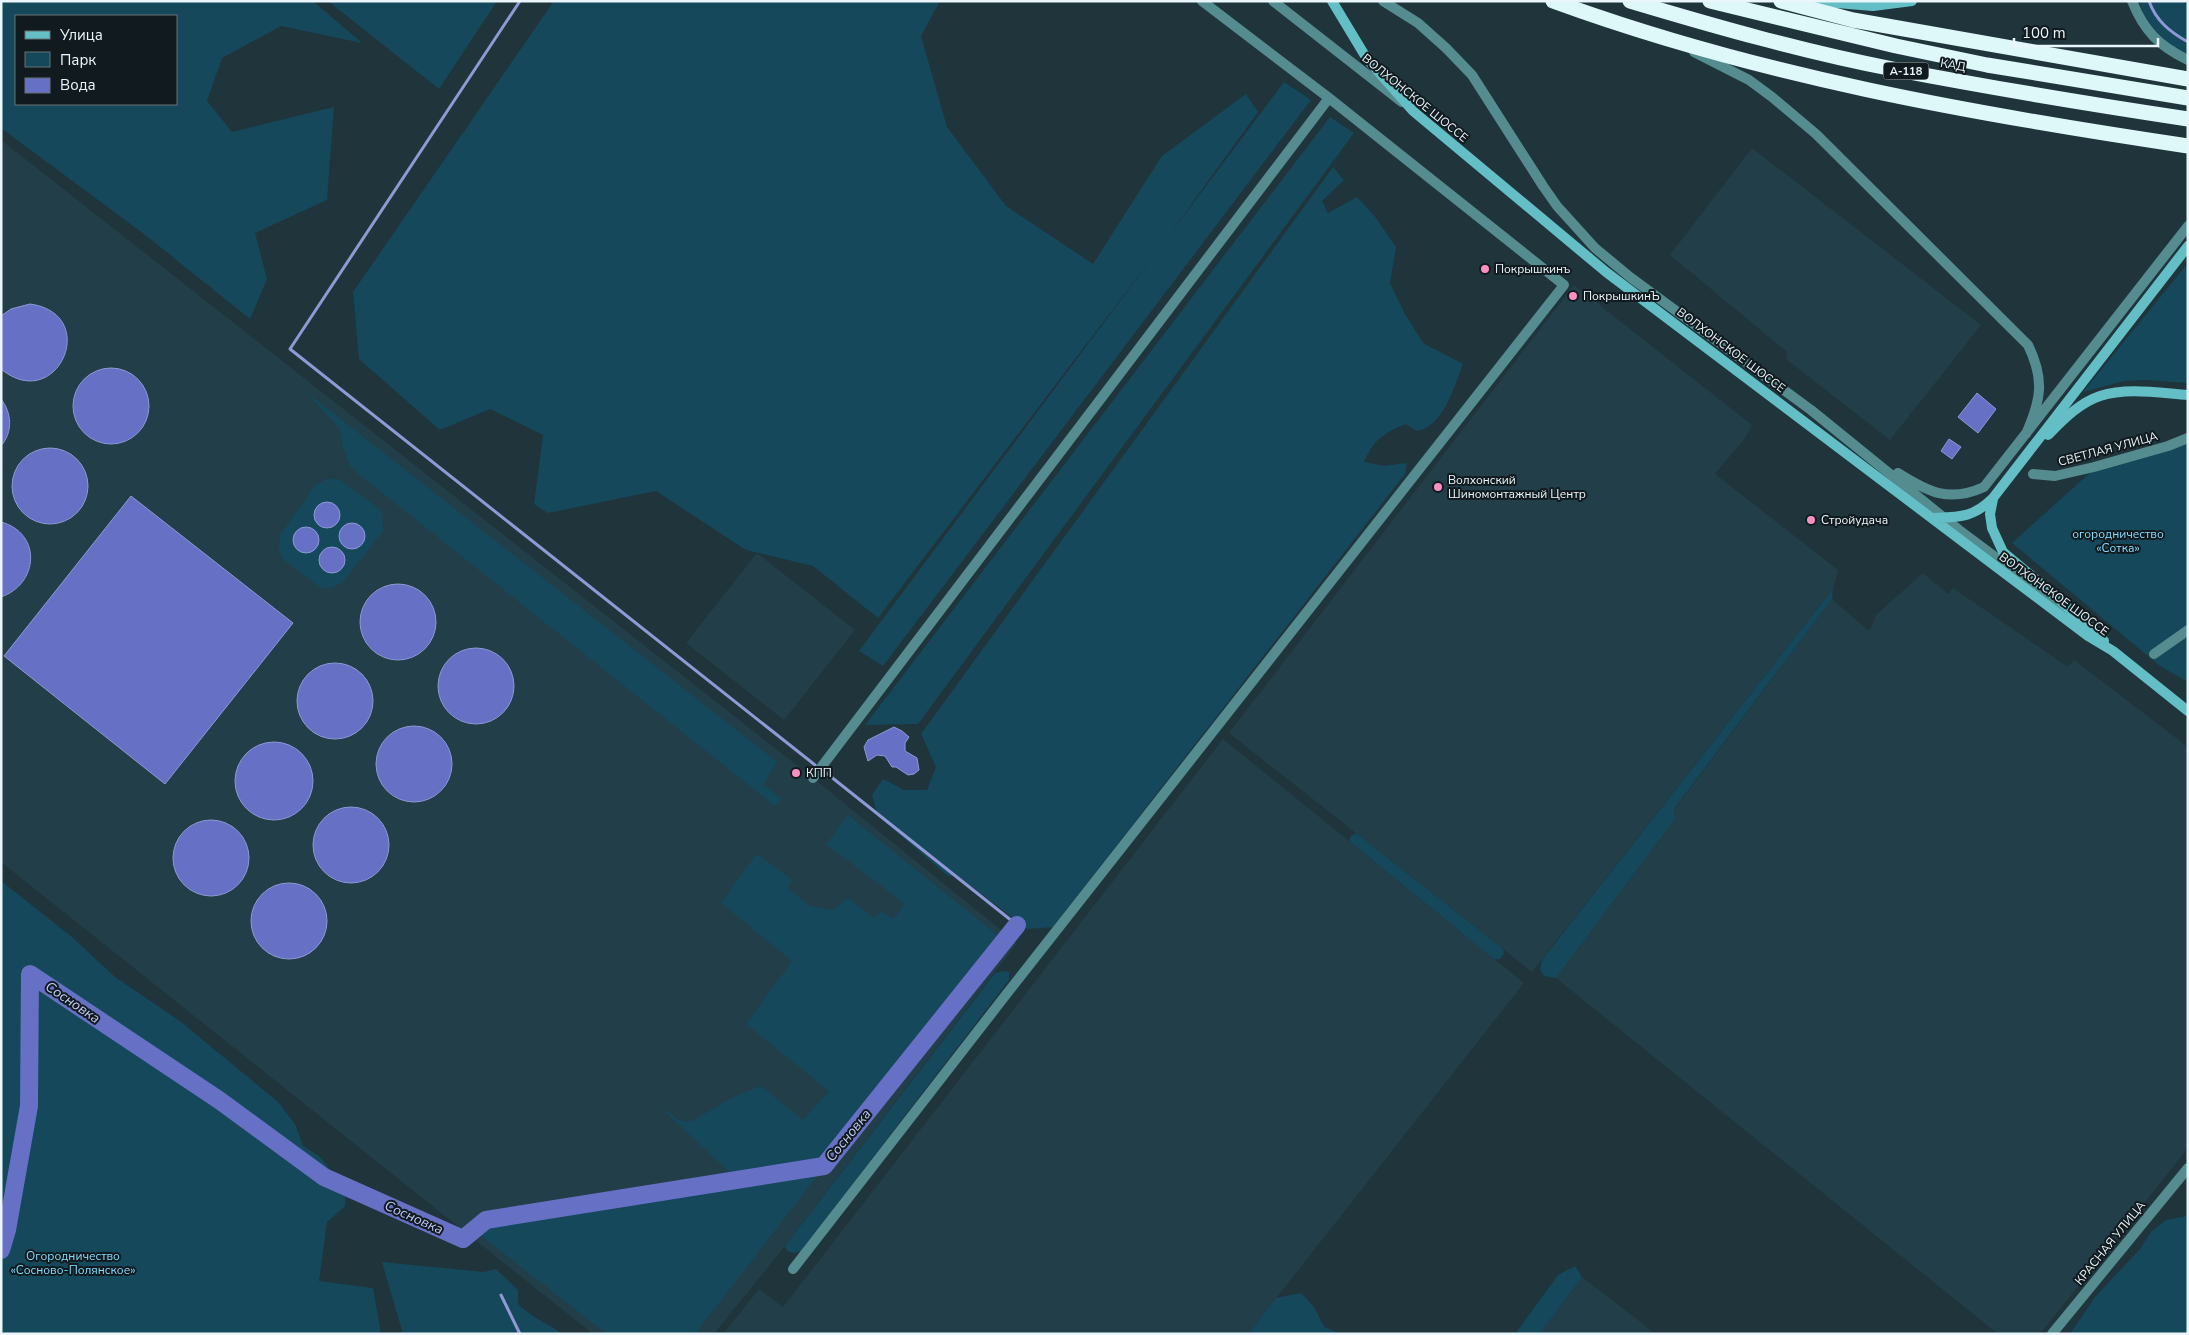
<svg xmlns="http://www.w3.org/2000/svg" width="2189" height="1335" viewBox="0 0 2189 1335" font-family="'Nunito Sans',sans-serif">
<style>
.built{fill:#223e49}
.green{fill:#15485a;fill-rule:evenodd}
.water{fill:#6671c5;stroke:#8e99d5}
.lines{fill:none;stroke-linecap:round;stroke-linejoin:round}
.stream{stroke:#8e99d5;stroke-width:3}
.river{stroke:#6671c5;stroke-width:18}
.street{stroke:#558c8f;stroke-width:10}
.secondary{stroke:#63bfc5;stroke-width:10}
.highway{stroke:#def7f8;stroke-width:15}
.poi-dot{fill:#fc8fc1;stroke:#111a1e;stroke-width:2}
.labels{text-anchor:middle;stroke-width:4;stroke-linejoin:round;paint-order:stroke}
.shield{fill:#111a1e;stroke:#a9b4b9;stroke-width:1}
.shield-label{font-size:11px;font-weight:bold;fill:#eaf6fb}
.street-label{font-size:12px;fill:#eaf6fb;stroke:#111a1e}
.poi-label{font-size:12px;fill:#eaf6fb;stroke:#111a1e;text-anchor:start}
.park-label{font-size:12px;fill:#86dcfe;stroke:#111a1e}
.water-label{font-size:14px;font-style:italic;fill:#c0c9f6;stroke:#111a1e}
</style>
<rect width="100%" height="100%" fill="#20343c"/>
<path class="built" d="M1,140L813,778L1017,943L785,1246L714,1334H593L1,862Z
M1752,148L1981,325L1890,440L1786,359L1787,352L1670,255Z
M1574,285L1752,425L1745,438L1715,474L1838,570L1833,589L1532,972L1229,733Z
M757,553L855,630L784,720L686,643Z
M1923,573L1948,594L1953,588L2068,667L2074,660L2188,747V1148L2040,1334H1998L1556,978L1675,819L1674,810L1832,599L1869,631L1877,614Z
M1223,739L1524,983L1248,1334H723L759,1289L783,1307Z
M1582,1277L1656,1334H1537Z"/>
<path class="green" d="M1,1H313L362,43L281,26L222,58L207,101L232,132L334,107L327,200L255,233L267,279L250,319L144,234L1,128ZM16,16H176V104H16Z
M328,1H497L439,89Z
M554,1H940L921,36L947,127L1006,206L1093,264L1162,156L1246,94L1258,112L1167,238L1284,82L1311,100L883,666L859,651L1158,250L878,618L813,566L746,550L656,491L548,513L534,504L543,435L490,409L440,430L359,359L353,292Z
M2139,1H2188V56C2165,42 2147,27 2139,1Z
M1330,117L1354,133L918,724L865,725Z
M1333,167L1344,180L1322,201L1328,213L1357,197L1376,218L1396,247L1390,283L1405,314L1423,343L1463,364C1454,386 1444,426 1417,431L1406,424C1383,433 1374,440 1364,462L1384,466L1407,463L1405,474L1053,927L1027,929L958,876H948L878,816L872,795L883,779L904,790H927L936,767L921,734Z
M2188,263V383L2147,380L2124,381L2083,392Z
M305,391L777,762L763,785L782,799L775,806L351,468L343,447L340,429Z
M2188,443V682L2160,666L2012,543L2093,470Z
M326,479H339L382,511L383,531L343,582L331,588H321L282,559L279,549L280,535L315,485Z
M1833,589L1832,599L1674,809L1675,819L1556,978L1544,976L1540,969L1542,960Z
M848,815L1000,937L826,1158L731,1174L660,1107L681,1121H692L737,1095L761,1086L803,1120L829,1091L746,1024L792,961L721,903L755,856L759,855L792,880L788,888L810,906L833,910L848,898L874,918L881,911L893,919L905,904L826,844Z
M1356,833L1503,949L1504,954L1500,959H1494L1349,841L1351,836Z
M1,881L72,937L115,977L180,1021L278,1102L295,1124L303,1146L319,1156L345,1187V1206L327,1222L319,1281L373,1288L381,1334H1Z
M1003,971L1009,972V980L801,1251L793,1253L787,1251L785,1246L995,973Z
M821,1171L695,1334H607L472,1229Z
M2188,1216V1334H2070L2095,1297L2140,1249L2151,1232L2166,1220Z
M382,1262L484,1272L496,1269L518,1290V1304C533,1319 546,1322 563,1334H403Z
M1575,1266L1582,1277L1539,1334H1515L1558,1275Z
M1301,1293L1314,1307L1324,1327L1342,1334H1248L1276,1298Z"/>
<path class="water" d="M30,304C102,314 57,415 1,369V316L11,309Z
M73 406a38 38 0 1 1 76 0a38 38 0 1 1-76 0Z
M1977,393L1996,409L1978,433L1958,417Z
M1,399C12,413 13,432 1,446Z
M1949,439L1961,447L1952,459L1941,451Z
M12 486a38 38 0 1 1 76 0a38 38 0 1 1-76 0Z
M131,496L293,623L165,784L4,656Z
M314 515a13 13 0 1 1 26 0a13 13 0 1 1-26 0Z
M1,522C42,533 39,584 1,597Z
M339 536a13 13 0 1 1 26 0a13 13 0 1 1-26 0Z
M293 540a13 13 0 1 1 26 0a13 13 0 1 1-26 0Z
M319 560a13 13 0 1 1 26 0a13 13 0 1 1-26 0Z
M360 622a38 38 0 1 1 76 0a38 38 0 1 1-76 0Z
M438 686a38 38 0 1 1 76 0a38 38 0 1 1-76 0Z
M297 701a38 38 0 1 1 76 0a38 38 0 1 1-76 0Z
M376 764a38 38 0 1 1 76 0a38 38 0 1 1-76 0Z
M894,727L902,731L909,737L905,743V751L917,758L919,770L914,774L908,775L896,767H892L885,756L877,755L868,761L864,747L868,740Z
M235 781a39 39 0 1 1 78 0a39 39 0 1 1-78 0Z
M313 845a38 38 0 1 1 76 0a38 38 0 1 1-76 0Z
M173 858a38 38 0 1 1 76 0a38 38 0 1 1-76 0Z
M251 921a38 38 0 1 1 76 0a38 38 0 1 1-76 0Z"/>
<g class="lines">
<path class="stream" d="M520,1L290,349L815,765
M2149,1C2156,21 2170,32 2188,42
M825,772L1017,925
M501,1295L520,1334"/>
<path class="river" d="M1,1250L7,1230L29,1106L30,974L219,1100L324,1177L463,1239L486,1220L824,1166L1017,925"/>
<path class="street" d="M1273,1L1402,102
M1383,1L1418,23L1446,48L1472,75L1543,186L1557,206L1595,248L1630,277L1811,410L1959,530L2065,609
M2132,1C2144,31 2159,46 2188,60
M1694,52L1749,80L1772,97L1816,134L2028,345C2045,380 2041,400 2026,434
M1898,473C1928,492 1949,503 1984,487L2188,226
M2033,474L2055,476L2094,467L2168,446L2188,438
M2154,654L2188,630
M813,778L1329,98
M793,1269L1005,996L1564,285L1329,98L1202,1
M2052,1334L2188,1168"/>
<path class="secondary" d="M1332,1L1367,59L1413,111L1606,272L2011,578L2088,636L2113,651L2188,711
M1812,1L1873,6L1912,1
M2048,435C2063,420 2079,403 2100,396C2127,387 2160,393 2188,395
M1993,499L1990,514L1992,528L2003,552L2053,594L2104,641
M1932,518C1959,517 1973,518 1993,498L2188,246"/>
<path class="highway" d="M1553,1C1758,76 1973,114 2188,146
M1630,1C1717,27 1805,52 1893,69C1991,88 2089,104 2188,119
M1710,1L1896,46L1987,65L2188,98
M1781,1L1853,20L2188,79"/>
</g>
<g class="poi-dot">
<circle cx="1485" cy="269" r="5"/>
<circle cx="1573" cy="296" r="5"/>
<circle cx="1438" cy="487" r="5"/>
<circle cx="1811" cy="520" r="5"/>
<circle cx="796" cy="773" r="5"/>
</g>
<g class="labels">
<rect class="shield" x="1883.5" y="62.5" width="45" height="17" rx="4"/>
<g class="shield-label">
<text x="1906" y="75">А-118</text>
</g>
<g class="street-label">
<text transform="translate(1953 65) rotate(10)" y="4">КАД</text>
<text transform="translate(1415 98) rotate(39)" y="4">ВОЛХОНСКОЕ ШОССЕ</text>
<text transform="translate(1731 350) rotate(37)" y="4">ВОЛХОНСКОЕ ШОССЕ</text>
<text transform="translate(2108 449) rotate(-15)" y="4">СВЕТЛАЯ УЛИЦА</text>
<text transform="translate(2054 594) rotate(36)" y="4">ВОЛХОНСКОЕ ШОССЕ</text>
<text transform="translate(2110 1243) rotate(-51)" y="4">КРАСНАЯ УЛИЦА</text>
</g>
<g class="poi-label">
<text x="1495" y="273">Покрышкинъ</text>
<text x="1583" y="300">ПокрышкинЪ</text>
<text x="1448" y="484">Волхонский<tspan x="1448" dy="14">Шиномонтажный Центр</tspan></text>
<text x="1821" y="524">Стройудача</text>
<text x="806" y="777">КПП</text>
</g>
<g class="park-label">
<text x="2118" y="538">огородничество<tspan x="2118" dy="14">«Сотка»</tspan></text>
<text x="73" y="1260">Огородничество<tspan x="73" dy="14">«Сосново-Полянское»</tspan></text>
</g>
<g class="water-label">
<text transform="translate(73 1002) rotate(34)" y="5">Сосновка</text>
<text transform="translate(848 1135) rotate(-51)" y="5">Сосновка</text>
<text transform="translate(414 1217) rotate(24)" y="5">Сосновка</text>
</g>
</g>
<rect width="2189" height="1335" fill="none" stroke="#eaf6fb" stroke-width="5"/>
<rect x="15" y="15" width="162" height="90" fill="#111a1e" stroke="#687276"/>
<rect x="25" y="31" width="25" height="8" fill="#63bfc5" stroke="#687276"/>
<text x="60" y="40" font-size="15" fill="#eaf6fb">Улица</text>
<rect x="25" y="52" width="25" height="15" fill="#15485a" stroke="#687276"/>
<text x="60" y="65" font-size="15" fill="#eaf6fb">Парк</text>
<rect x="25" y="78" width="25" height="15" fill="#6671c5" stroke="#687276"/>
<text x="60" y="90" font-size="15" fill="#eaf6fb">Вода</text>
<path d="M2014 38v8h144v-8" fill="none" stroke="#eaf6fb" stroke-width="2.5"/>
<text x="2022" y="38" font-size="15" fill="#eaf6fb" stroke="#111a1e" stroke-width="4" paint-order="stroke">100 m</text>
</svg>
